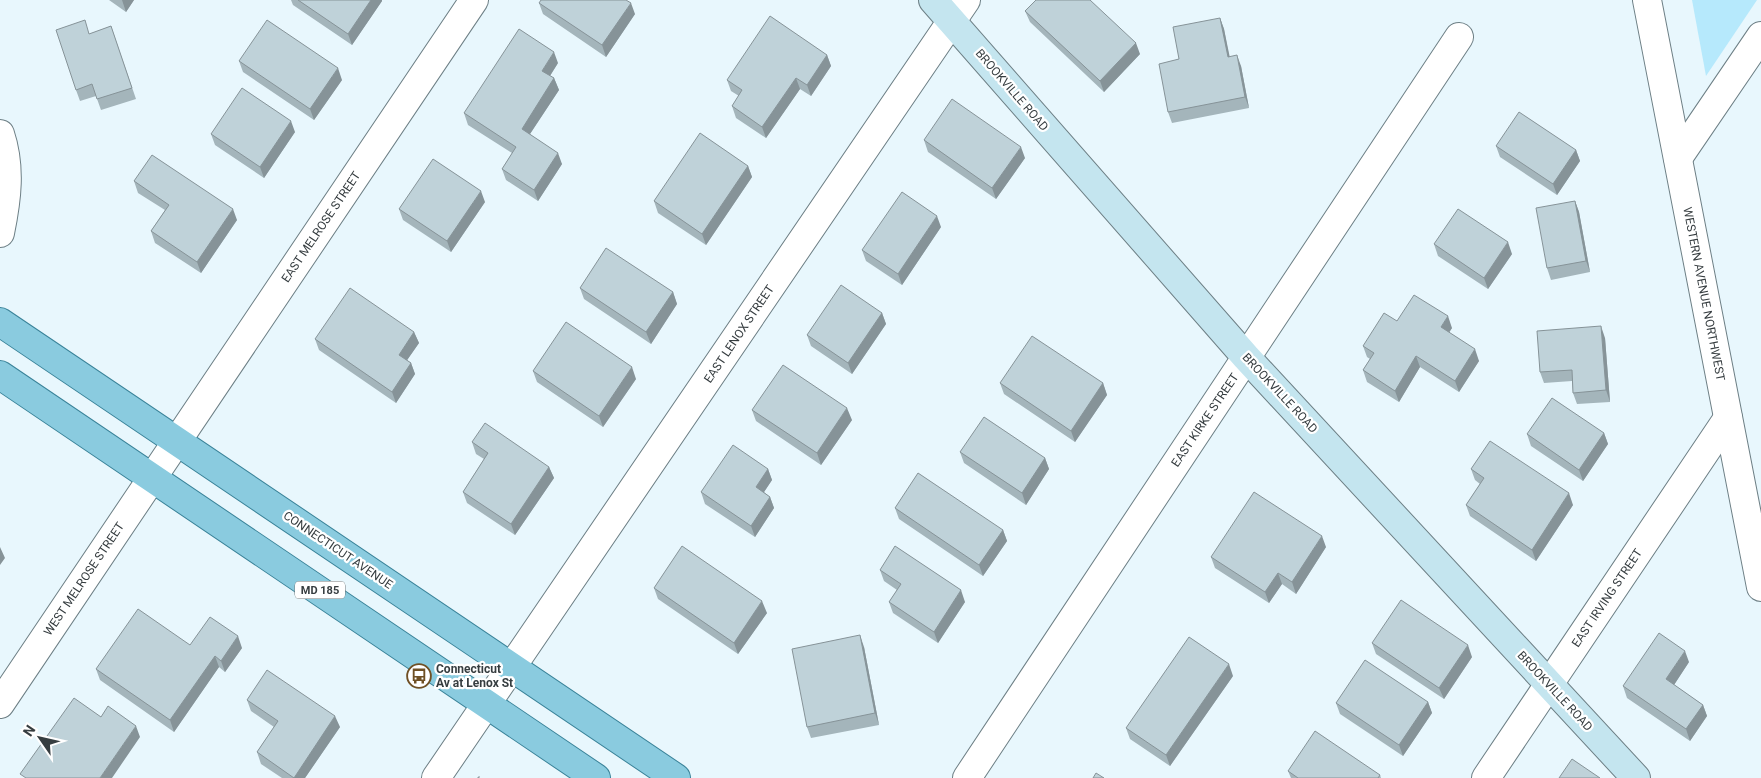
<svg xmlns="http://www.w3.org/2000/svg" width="1761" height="778" viewBox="0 0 1761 778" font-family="Roboto,sans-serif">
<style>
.green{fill:#b6e9fc}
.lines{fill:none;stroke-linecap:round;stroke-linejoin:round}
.minor-casing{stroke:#6d7f85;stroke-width:30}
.tertiary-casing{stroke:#6d7f85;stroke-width:30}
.secondary-casing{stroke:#6d7f85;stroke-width:30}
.primary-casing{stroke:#3a8399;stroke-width:30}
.path{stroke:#909ba0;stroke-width:3;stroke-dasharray:2.5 4;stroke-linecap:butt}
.minor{stroke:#fff;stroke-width:28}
.tertiary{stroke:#fff;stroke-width:28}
.secondary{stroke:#c4e5ef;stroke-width:28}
.primary{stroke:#8acbdf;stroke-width:28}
.wall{fill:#a4b5bb}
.shaded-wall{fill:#869398}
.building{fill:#bfd2d9;stroke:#869398}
.labels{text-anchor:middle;stroke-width:4.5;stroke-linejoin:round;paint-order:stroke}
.shield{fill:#fff;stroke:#727779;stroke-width:1}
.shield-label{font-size:11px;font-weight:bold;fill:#363d40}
.street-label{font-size:12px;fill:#363d40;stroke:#fff}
.poi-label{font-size:12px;font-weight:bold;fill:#363d40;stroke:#fff;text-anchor:start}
</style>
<rect width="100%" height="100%" fill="#e8f7fd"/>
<path class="green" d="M1692,0H1757L1706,76Z"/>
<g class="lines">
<g class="minor-casing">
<path id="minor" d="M0,134C11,167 7,199 0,233
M1678,158L1761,36
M0,704L474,0
M436,778L966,0
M967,778L1459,37
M1486,778L1728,418"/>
</g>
<g class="tertiary-casing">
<path id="tertiary" d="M1647,0L1761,587"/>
</g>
<g class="secondary-casing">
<path id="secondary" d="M933,0L1246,357L1636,778"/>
</g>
<g class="primary-casing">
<path id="primary" d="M0,322L676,778
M0,375L596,778"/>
</g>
<path class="path" d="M478,777L479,778"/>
<use href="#minor" class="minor"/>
<use href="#tertiary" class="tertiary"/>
<use href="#secondary" class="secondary"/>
<use href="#primary" class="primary"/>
</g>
<path class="wall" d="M109,0H134L126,12Z
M291,0H382V1L352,45L293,5Z
M539,3L635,14L606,57L543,14Z
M1025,11L1140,54L1104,92L1030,22Z
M1220,18L1224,29L1229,56L1241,66L1249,108L1172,123L1168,112L1179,59Z
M111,26L136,99L101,110L96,96L80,101L76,90L90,34Z
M827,55L831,66L811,96L800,89L766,138L736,118L732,106L739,96L731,91L727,80Z
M239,61L342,80L314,120L243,72Z
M558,63L550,76L554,78L559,90L530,134L562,164L538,201L506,180L502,169L512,153L468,125L464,113Z
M295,132L264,178L215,145L211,134Z
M924,140L1025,158L996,199L928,152Z
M1496,146L1576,150L1580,161L1557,195L1500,157Z
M748,166L752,177L706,245L658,213L654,201Z
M134,181L237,220L201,273L155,243L151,231L165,210L138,193Z
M1575,201L1579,212L1590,272L1551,280L1547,268Z
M485,202L451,252L403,220L399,209Z
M941,227L902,285L866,261L862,250Z
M1434,244L1512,254L1488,289L1438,256Z
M580,288L673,292L677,304L651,344L584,299Z
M882,313L886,324L852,374L811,346L807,335Z
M1397,321L1452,328L1449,332L1479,361L1459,392L1420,367L1399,402L1367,382L1363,370L1370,359L1367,357L1363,346Z
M414,332L419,343L407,360L411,363L415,374L396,403L319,350L315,339Z
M1605,338L1610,402L1577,404L1573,393L1572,381L1544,383L1540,372Z
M533,371L636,379L603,427L537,382Z
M1000,383H1103L1107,395L1075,442L1004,394Z
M752,410L852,420L821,465L756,421Z
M1604,433L1608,444L1583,481L1531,446L1527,434Z
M472,442L549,467L554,478L515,535L467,503L463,492L484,459L476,454Z
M960,452L1045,458L1049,469L1026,505L964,463Z
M768,469L772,480L764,492L770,497L774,508L755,537L705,504L701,492Z
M1471,469L1573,505L1536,561L1470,516L1466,505L1480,484L1475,480Z
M895,508L1003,530L1007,541L983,576L899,519Z
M1326,547L1296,594L1282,584L1269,603L1215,568L1211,557Z
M880,570L965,602L938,643L893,613L889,602L897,590L884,581Z
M654,588L767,613L738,654L658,599Z
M1372,643L1472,657L1444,699L1376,654Z
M190,645L242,648L225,672L219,667L174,732L100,680L96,669Z
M864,647L879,725L811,738L807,727Z
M1689,662L1674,685L1703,705L1707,716L1690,741L1627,698L1623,686Z
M1233,676L1170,766L1130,739L1126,728Z
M247,700L340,727L305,778H282L261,764L257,752L274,727L251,711Z
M1428,702L1432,713L1403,756L1340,714L1336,703Z
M1288,771L1380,775L1381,778H1291Z"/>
<path class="shaded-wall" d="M122,0H134L126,12Z
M371,0H382V1L352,45L348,34Z
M631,3L635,14L606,57L602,45Z
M1220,18L1224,29L1232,68L1228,57Z
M1136,43L1140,54L1104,92L1100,81Z
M554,52L558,63L546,82L542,71Z
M827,55L831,66L811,96L807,85Z
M1237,55L1241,66L1249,108L1245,97Z
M338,68L342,80L314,120L310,109Z
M554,78L559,90L526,140L522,129Z
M796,78L800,89L766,138L762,127Z
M291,121L295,132L264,178L260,167Z
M1021,147L1025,158L996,199L992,188Z
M1576,150L1580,161L1557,195L1553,184Z
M558,153L562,164L538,201L534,190Z
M748,166L752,177L706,245L702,234Z
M481,191L485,202L451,252L447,241Z
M1575,201L1579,212L1590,272L1586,261Z
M233,209L237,220L201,273L197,262Z
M937,216L941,227L902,285L898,274Z
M1508,242L1512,254L1488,289L1484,278Z
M673,292L677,304L651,344L646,332Z
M882,313L886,324L852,374L848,363Z
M1448,316L1452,328L1445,339L1441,327Z
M1601,326L1605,338L1610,402L1606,390Z
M414,332L419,343L403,366L399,355Z
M1475,349L1479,361L1459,392L1455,381Z
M1416,356L1420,367L1399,402L1395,391Z
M411,363L415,374L396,403L392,392Z
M632,367L636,379L603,427L599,416Z
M1103,383L1107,395L1075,442L1071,431Z
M847,408L852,420L821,465L817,453Z
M1604,433L1608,444L1583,481L1579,470Z
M1045,458L1049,469L1026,505L1022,493Z
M549,467L554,478L515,535L511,524Z
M768,469L772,480L760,498L756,487Z
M1569,493L1573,505L1536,561L1532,550Z
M770,497L774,508L755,537L751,526Z
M1003,530L1007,541L983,576L979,565Z
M1322,536L1326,547L1296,594L1292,582Z
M0,547L5,558L0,565Z
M1278,573L1282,584L1269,603L1265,592Z
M961,590L965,602L938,643L934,632Z
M762,601L767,613L738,654L734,643Z
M860,635L864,647L879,725L875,713Z
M238,636L242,648L225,672L221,661Z
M1468,645L1472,657L1444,699L1439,688Z
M1685,651L1689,662L1670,691L1666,679Z
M215,656L219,667L174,732L170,720Z
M1229,664L1233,676L1170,766L1166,755Z
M1428,702L1432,713L1403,756L1399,745Z
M1703,705L1707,716L1690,741L1686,729Z
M335,716L340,727L305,778H294Z
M136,726L140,737L112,778H100Z"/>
<path class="building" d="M298,0H371L348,34Z
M541,0H626L631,3L602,45L539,3Z
M1036,0H1090L1136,43L1100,81L1025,11Z
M770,16L827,55L807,85L796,78L762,127L732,106L742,90L727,80Z
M1220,18L1228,57L1237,55L1245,97L1168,112L1159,64L1179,59L1173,27Z
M85,20L89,34L111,26L132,88L97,99L92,84L76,90L56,30Z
M267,20L338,68L310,109L239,61Z
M519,29L554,52L542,71L554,78L522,129L558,153L534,190L502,169L516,147L464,113Z
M242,88L291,121L260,167L211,134Z
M952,99L1021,147L992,188L924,140Z
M1519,112L1576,150L1553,184L1496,146Z
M700,133L748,166L702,234L654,201Z
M152,155L233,209L197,262L151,231L169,205L134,181Z
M433,159L481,191L447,241L399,209Z
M902,192L937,216L898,274L862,250Z
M1575,201L1586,261L1547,268L1536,208Z
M1458,209L1508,242L1484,278L1434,244Z
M606,248L673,292L646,332L580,288Z
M841,285L882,313L848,363L807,335Z
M350,288L414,332L399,355L411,363L392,392L315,339Z
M1414,295L1448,316L1441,327L1475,349L1455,381L1416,356L1395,391L1363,370L1374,353L1363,346L1384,313L1397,321Z
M566,322L632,367L599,416L533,371Z
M1601,326L1606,390L1573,393L1572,370L1540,372L1537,331Z
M1032,336L1103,383L1071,431L1000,383Z
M783,365L847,408L817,453L752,410Z
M1552,398L1604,433L1579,470L1527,434Z
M984,417L1045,458L1022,493L960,452Z
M485,423L549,467L511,524L463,492L488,453L472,442Z
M1490,441L1569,493L1532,550L1466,505L1484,478L1471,469Z
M733,445L768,469L756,487L770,497L751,526L701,492Z
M918,473L1003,530L979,565L895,508Z
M1254,492L1322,536L1292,582L1278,573L1265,592L1211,557Z
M682,546L762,601L734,643L654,588Z
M895,546L961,590L934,632L889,602L901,584L880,570Z
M1401,600L1468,645L1439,688L1372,643Z
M138,609L190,645L210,617L238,636L221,661L215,656L170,720L96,669Z
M1659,633L1685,651L1666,679L1703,705L1686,729L1623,686Z
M860,635L875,713L807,727L792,649Z
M1189,637L1229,664L1166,755L1126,728Z
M1365,660L1428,702L1399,745L1336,703Z
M267,670L335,716L294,778L257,752L278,721L247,700Z
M74,698L101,717L108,706L136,726L100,778H26L20,774Z
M1315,731L1380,775L1378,778H1298L1288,771Z
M1572,759L1600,778H1559Z
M1096,773L1104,778H1093Z"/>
<defs>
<g id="bus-ring" transform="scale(1.25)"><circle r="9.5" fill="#fff" stroke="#6f5025" stroke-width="1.5"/><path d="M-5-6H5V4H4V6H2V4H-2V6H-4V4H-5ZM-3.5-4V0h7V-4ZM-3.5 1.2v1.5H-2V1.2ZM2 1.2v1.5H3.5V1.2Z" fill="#6f5025"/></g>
</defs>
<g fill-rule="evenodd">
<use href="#bus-ring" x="419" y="676"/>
</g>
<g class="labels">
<rect class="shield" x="295" y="581.5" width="50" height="17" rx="4"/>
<g class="shield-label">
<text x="320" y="594">MD 185</text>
</g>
<g class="street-label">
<text transform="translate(1012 90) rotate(49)" y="4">BROOKVILLE ROAD</text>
<text transform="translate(321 227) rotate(-56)" y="4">EAST MELROSE STREET</text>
<text transform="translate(1704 294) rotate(79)" y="4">WESTERN AVENUE NORTHWEST</text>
<text transform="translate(739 334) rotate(-56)" y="4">EAST LENOX STREET</text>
<text transform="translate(1280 393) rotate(47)" y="4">BROOKVILLE ROAD</text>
<text transform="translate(1205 420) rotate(-56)" y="4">EAST KIRKE STREET</text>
<text transform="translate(338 550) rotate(34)" y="4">CONNECTICUT AVENUE</text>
<text transform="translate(84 579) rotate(-56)" y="4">WEST MELROSE STREET</text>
<text transform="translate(1607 598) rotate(-56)" y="4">EAST IRVING STREET</text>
<text transform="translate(1555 691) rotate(47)" y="4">BROOKVILLE ROAD</text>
</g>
<g class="poi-label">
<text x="436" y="673">Connecticut<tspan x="436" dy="14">Av at Lenox St</tspan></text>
</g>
</g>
<g transform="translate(40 738) rotate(304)" stroke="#ffffff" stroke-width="4" paint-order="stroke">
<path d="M0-4L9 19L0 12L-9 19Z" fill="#363d40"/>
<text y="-8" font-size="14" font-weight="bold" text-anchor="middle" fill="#363d40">N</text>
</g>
</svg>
